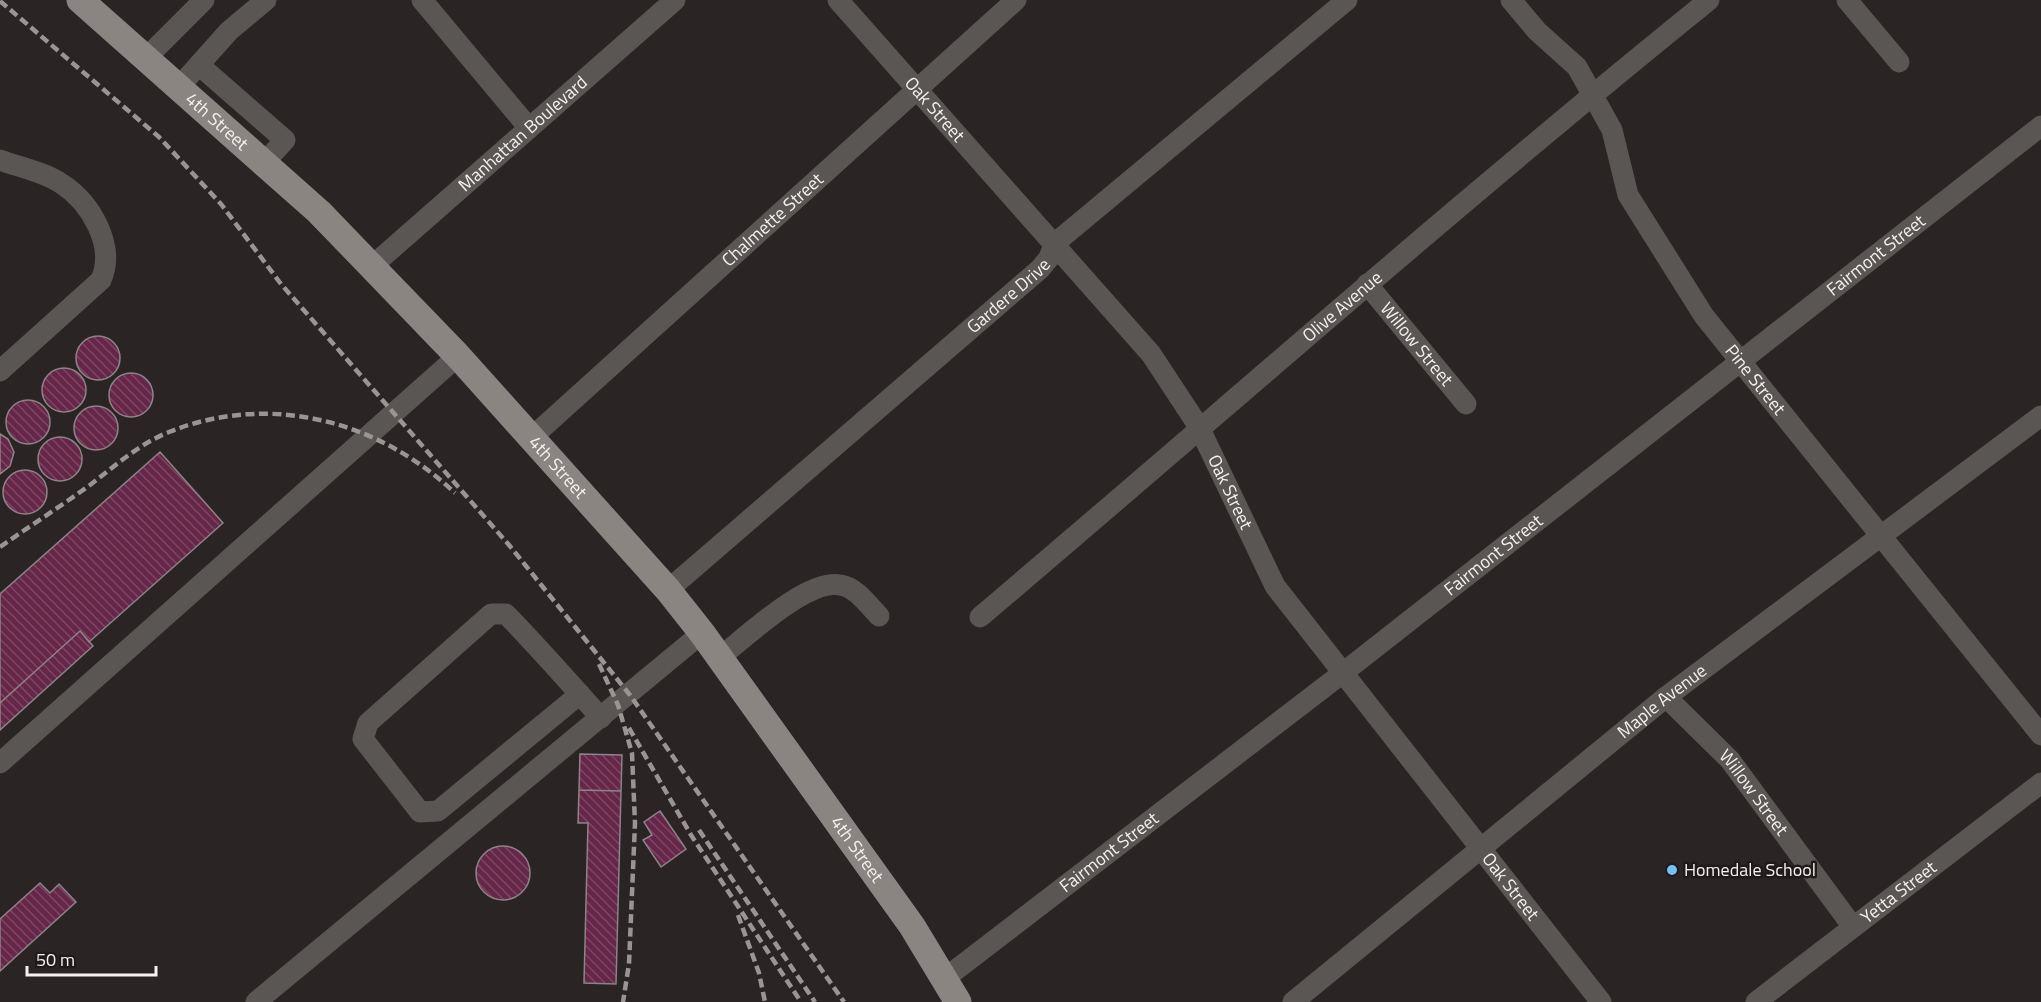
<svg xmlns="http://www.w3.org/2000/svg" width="2041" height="1002" viewBox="0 0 2041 1002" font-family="'Titillium Web',sans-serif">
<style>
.building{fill:url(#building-back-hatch);stroke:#8c8487;stroke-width:1.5}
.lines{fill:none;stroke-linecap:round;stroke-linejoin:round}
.minor{stroke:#595654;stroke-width:21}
.major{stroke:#8b8582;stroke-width:27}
.rail{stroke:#9a9494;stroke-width:4.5;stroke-dasharray:9 4.5;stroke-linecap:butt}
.poi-dot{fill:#73c1f5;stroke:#211a1a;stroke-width:2}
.labels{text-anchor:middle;stroke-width:5;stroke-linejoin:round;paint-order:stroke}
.street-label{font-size:18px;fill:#f6f1f1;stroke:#211a1a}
.poi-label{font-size:18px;fill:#f6f1f1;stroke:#211a1a;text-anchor:start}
</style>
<defs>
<pattern id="building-back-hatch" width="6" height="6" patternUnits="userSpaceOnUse" patternTransform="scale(1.5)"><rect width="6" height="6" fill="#662647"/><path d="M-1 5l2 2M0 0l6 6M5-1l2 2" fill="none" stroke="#7c4662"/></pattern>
</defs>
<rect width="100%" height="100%" fill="#2a2424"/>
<path class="building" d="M76 358a22 22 0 1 1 44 0a22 22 0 1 1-44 0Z
M42 390a22 22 0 1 1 44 0a22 22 0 1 1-44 0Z
M109 395a22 22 0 1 1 44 0a22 22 0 1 1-44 0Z
M6 422a22 22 0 1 1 44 0a22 22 0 1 1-44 0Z
M74 428a22 22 0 1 1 44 0a22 22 0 1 1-44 0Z
M0,434L8,439L14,452L10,466L0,474Z
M38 459a22 22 0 1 1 44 0a22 22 0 1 1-44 0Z
M160,452L223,523L89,642L80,631L0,703V594Z
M3 492a22 22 0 1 1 44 0a22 22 0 1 1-44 0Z
M80,631L93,646L0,730V703Z
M580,754L622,755L621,791L579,790Z
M579,790L621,791L616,984L584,983L588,823H578Z
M660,811L686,849L661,867L643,840L652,835L644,822Z
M476 873a27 27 0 1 1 54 0a27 27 0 1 1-54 0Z
M40,883L50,893L59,884L76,902L0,971V919Z"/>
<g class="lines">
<g class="minor">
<path d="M422,0L529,128"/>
<path id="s1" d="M838,0L1151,354L1199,427L1275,586L1601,1002"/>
<path id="s2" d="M1511,0L1537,31L1577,67L1612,130L1628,195L1704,316L2041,735"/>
<path d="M1847,0L1899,62"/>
<path d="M146,58L204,0"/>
<path d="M199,65L285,140L264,163"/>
<path d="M179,87L229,31L266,0"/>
<path d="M0,160C19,167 45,172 62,184C91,203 116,246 101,280L0,371"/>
<path id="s3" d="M371,267L675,0"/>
<path id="s4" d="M1367,284L1466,404"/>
<path id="s5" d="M530,439L1016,0"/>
<path id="s6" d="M668,590L1040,269L1049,258L1054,244L1347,0"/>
<path id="s7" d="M980,617C1223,411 1461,200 1709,0"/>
<path d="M719,658C745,638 806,579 840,585C856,587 868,605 879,616"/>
<path d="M580,694L438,811L420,812L363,739L368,723L491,614H506C539,648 570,683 601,718"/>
<path id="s8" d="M1666,697L1730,760L1853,927"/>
<path d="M0,763L458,356"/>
<path id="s9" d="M944,979L1344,672L2041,126"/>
<path d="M256,1002L702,633"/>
<path id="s10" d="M1293,1002L1666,697L2041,416"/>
<path id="s11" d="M1756,1002L2041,783"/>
</g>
<path class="major" id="s12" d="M80,0L319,212L458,356L668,590L702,633L912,926L958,1002"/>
<path class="rail" d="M0,1L159,137L221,204L281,284L509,545L630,695L844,1002
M0,547C30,526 61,506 90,485C115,466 139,444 169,432C269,392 378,420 455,493
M599,664L618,705L632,753L635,823L629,964L623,1002
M629,728L691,835L801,1002
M699,830L815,1002
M738,915L759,973L765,1002"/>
</g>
<circle class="poi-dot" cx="1672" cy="870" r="6"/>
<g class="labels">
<g class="street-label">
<text dy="6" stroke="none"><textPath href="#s1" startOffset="146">Oak Street</textPath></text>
<text dy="6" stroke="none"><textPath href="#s12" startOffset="183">4th Street</textPath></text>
<text dy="6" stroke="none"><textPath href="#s3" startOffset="202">Manhattan Boulevard</textPath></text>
<text dy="6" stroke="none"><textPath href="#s5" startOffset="327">Chalmette Street</textPath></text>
<text dy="6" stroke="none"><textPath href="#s9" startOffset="1180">Fairmont Street</textPath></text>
<text dy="6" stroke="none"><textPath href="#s6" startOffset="450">Gardere Drive</textPath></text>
<text dy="6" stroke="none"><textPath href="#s7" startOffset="477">Olive Avenue</textPath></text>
<text dy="6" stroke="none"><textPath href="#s4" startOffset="78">Willow Street</textPath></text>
<text dy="6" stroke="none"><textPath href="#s2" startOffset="458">Pine Street</textPath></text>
<text dy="6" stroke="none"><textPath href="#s12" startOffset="669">4th Street</textPath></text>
<text dy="6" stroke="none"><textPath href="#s1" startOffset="632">Oak Street</textPath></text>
<text dy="6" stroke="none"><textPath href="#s9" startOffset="694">Fairmont Street</textPath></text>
<text dy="6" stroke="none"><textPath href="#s10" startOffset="476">Maple Avenue</textPath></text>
<text dy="6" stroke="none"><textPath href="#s8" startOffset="130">Willow Street</textPath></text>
<text dy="6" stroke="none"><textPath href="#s12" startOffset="1155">4th Street</textPath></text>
<text dy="6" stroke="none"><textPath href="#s9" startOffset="208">Fairmont Street</textPath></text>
<text dy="6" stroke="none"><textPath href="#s1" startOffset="1118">Oak Street</textPath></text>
<text dy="6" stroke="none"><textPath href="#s11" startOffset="180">Yetta Street</textPath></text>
</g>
<g class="poi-label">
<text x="1684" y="876">Homedale School</text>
</g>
</g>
<path d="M27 966v9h129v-9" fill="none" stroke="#f6f1f1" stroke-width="3"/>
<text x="36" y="966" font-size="18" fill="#f6f1f1" stroke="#211a1a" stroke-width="4.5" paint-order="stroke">50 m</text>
</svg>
